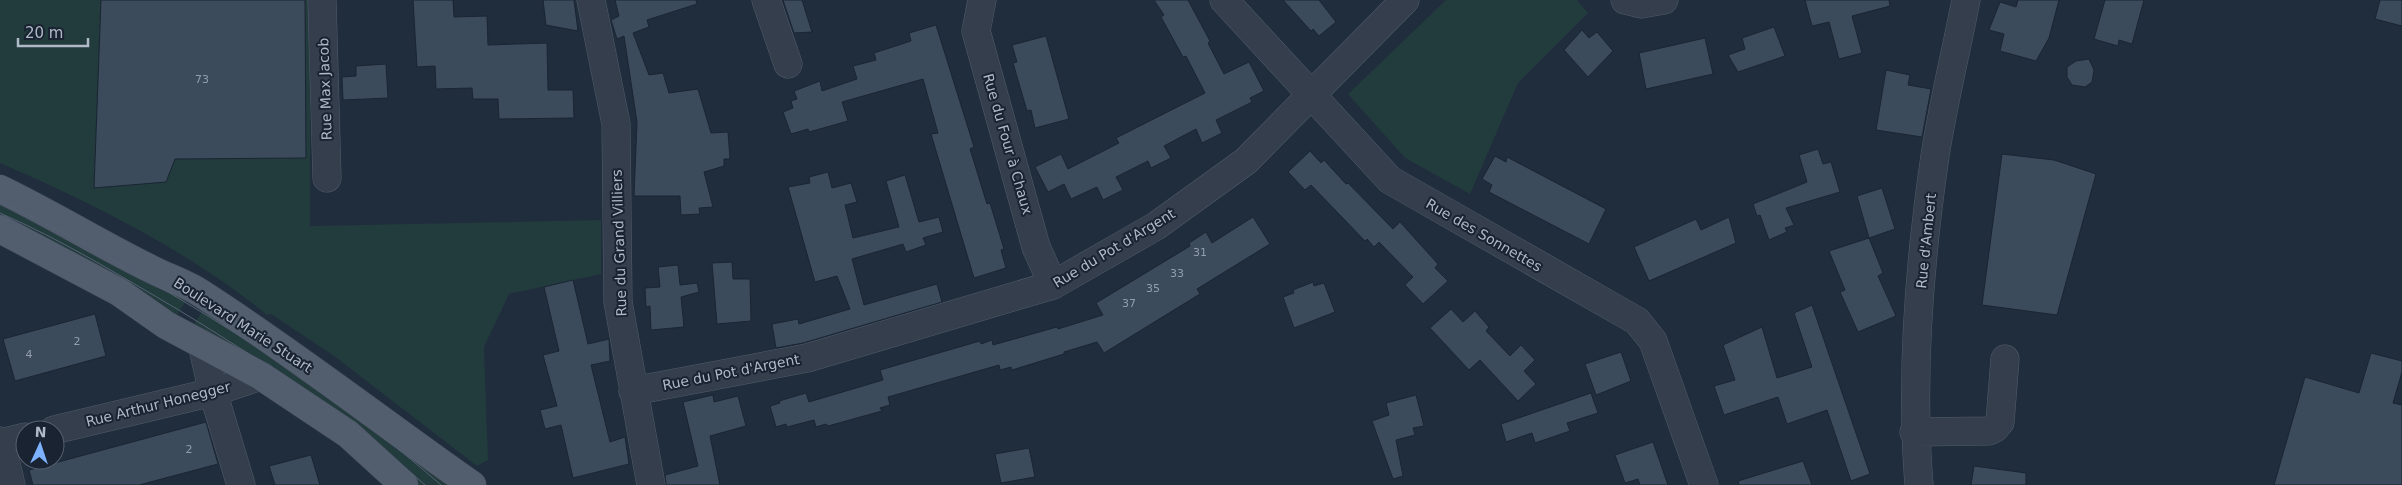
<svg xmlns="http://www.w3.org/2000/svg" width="2402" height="485" viewBox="0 0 2402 485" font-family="'DejaVu Sans',sans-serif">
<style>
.green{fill:#223b3d}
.building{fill:#3b4b5c;stroke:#1b2533}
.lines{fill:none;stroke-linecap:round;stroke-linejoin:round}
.minor-casing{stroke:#525c6a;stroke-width:29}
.major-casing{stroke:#404a58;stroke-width:29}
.minor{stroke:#343e4c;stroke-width:28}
.major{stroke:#525d6d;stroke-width:28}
.tram{stroke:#556274;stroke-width:1}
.labels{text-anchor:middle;stroke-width:4;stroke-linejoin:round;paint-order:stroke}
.number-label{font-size:11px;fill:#929ead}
.street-label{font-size:14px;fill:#afb9c8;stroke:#192331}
</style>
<rect width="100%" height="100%" fill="#202d3c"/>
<path class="green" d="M0,0H310V226L601,220V274L509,294L484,347L488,460L477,466L334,356L271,314L267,315C191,252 90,202 0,163Z
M1446,0H1577L1588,13L1518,83L1470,194L1405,158L1348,94Z
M0,197L190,294L174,320L0,220Z
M207,304L462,485H411L190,330Z"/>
<path class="building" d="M101,0H305L306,158L175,159L166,182L94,188Z
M413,0H453L454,17L487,16L488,45L547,43L548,90H573L574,118L499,119L498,99H473L472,88L436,89L435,66L417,67Z
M543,0H574L578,31L546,25Z
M615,0H696L697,4L647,20L649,27L633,33L649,75L663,73L669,93L698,89L711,133L728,132L730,159H724V166L704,172L713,207L699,208L700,214L681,215L680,196H634L637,122L624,36L617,39L611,20L619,16Z
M783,0H802L812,32L794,33Z
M1154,0H1188L1210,41L1208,43L1224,74L1249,62L1264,91L1250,98L1252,102L1216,120L1222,133L1202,143L1196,129L1164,146L1171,158L1151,168L1148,161L1116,177L1123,190L1103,200L1097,187L1071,199L1064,184L1048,192L1035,167L1061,154L1068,169L1119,143L1116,138L1205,93L1186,56L1183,57L1161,17L1164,15Z
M1283,0H1319L1336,22L1319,36L1313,29L1311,31Z
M1805,0H1889L1890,6L1852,16L1862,53L1839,59L1829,22L1812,26Z
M2018,0H2059L2049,38L2036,61L2000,51L2004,34L1989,30L2000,2L2016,7Z
M2105,0H2144L2132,44L2119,40L2118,46L2094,39Z
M2380,0H2402V26L2375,19Z
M936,25L974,147L970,149L987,204L990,203L1004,249L1001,250L1006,268L974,278L931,134L938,133L923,79L842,102L848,121L809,132L808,129L791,134L783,112L793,108L791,101L797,99L794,91L820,81L822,91L857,79L853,66L876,60L874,53L911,41L909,33Z
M1774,27L1785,56L1738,72L1728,55L1745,49L1742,38Z
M1582,30L1589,38L1597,32L1613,51L1588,77L1564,50Z
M1046,36L1069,119L1035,128L1031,110L1027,111L1013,63L1017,62L1012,45Z
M1705,38L1713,74L1646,89L1639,53Z
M2089,59L2094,70L2092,82L2085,87L2072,85L2067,77V67L2076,61Z
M386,64L388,98L343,100L342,77L356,76V66Z
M1886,70L1910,75L1908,85L1931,89L1922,137L1876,130Z
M1818,149L1823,164L1831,162L1840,192L1786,208L1794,225L1785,228L1787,232L1769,240L1760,215L1757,216L1753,204L1807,182L1799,155Z
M1310,151L1321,163L1324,160L1346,184L1348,183L1393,229L1400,222L1438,264L1435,268L1448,281L1423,304L1405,285L1413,277L1379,242L1374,247L1367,239L1365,241L1311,185L1305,190L1288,172Z
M2002,154L2054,160L2096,174L2057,315L1982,305Z
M1495,156L1506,162L1507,157L1606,209L1589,244L1489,192L1492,185L1482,179Z
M828,172L832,188L851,183L857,202L845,205L853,238L899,227L886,181L905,175L919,222L939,217L943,232L923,238L926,245L906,252L903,244L852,259L864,305L937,284L942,302L803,343L776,348L772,324L798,319L799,324L850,309L837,276L815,282L788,187L810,183L809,177Z
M1882,188L1895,229L1869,238L1857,196Z
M1253,217L1270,244L1197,289L1200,294L1104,353L1097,342L1064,352V354L1012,370L1011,367L1000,370L999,365L888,397L890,405L880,408L882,411L828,426L826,424L816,427L814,420L787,427L786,424L776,427L770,406L780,403L779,401L806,393L809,402L883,380L880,370L980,341L981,344L992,340L993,345L1057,327L1058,329L1103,315L1096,303L1190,246L1189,243L1206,232L1212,243Z
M1729,217L1736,243L1649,281L1634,247L1696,219L1701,230Z
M1869,238L1883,273L1878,276L1896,316L1858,332L1840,292L1845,290L1829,251Z
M732,262L733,279H750L751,321L717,324L712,263Z
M678,265L680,285L697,283L699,292L681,297L684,327L651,330L650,306L646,307L645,288L660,287L658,267Z
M573,280L588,344L609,339L610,361L591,365L610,442L625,437L629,464L573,478L561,425L545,429L540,410L557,406L543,355L559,351L544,287Z
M1313,282L1314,286L1324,283L1335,312L1294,328L1283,297L1294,293L1293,290Z
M1812,305L1870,474L1851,481L1827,410L1787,424L1778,397L1724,415L1714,386L1735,380L1723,345L1762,327L1777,378L1812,367L1794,313Z
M1451,309L1463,322L1475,311L1489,327L1486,331L1510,356L1521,345L1535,360L1524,371L1536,384L1518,401L1480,360L1469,370L1430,328Z
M95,314L106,356L15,381L3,339Z
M1621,352L1631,381L1596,395L1585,364Z
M2371,353L2402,361V372L2393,403L2402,405V485H2274L2305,377L2359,393Z
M1591,393L1598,413L1567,423L1570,431L1535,443L1532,433L1506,442L1501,424Z
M713,395L714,402L738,396L746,426L710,436L720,485H666L665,475L698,466L683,402Z
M1416,395L1424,426L1413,428L1415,435L1396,440L1403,476L1393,479L1372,421L1389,415L1386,403Z
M206,422L218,464L139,485H33L29,470Z
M1653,442L1668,485H1640L1638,479L1625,483L1615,455Z
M1029,448L1035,477L1001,483L995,454Z
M311,455L320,485H275L269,466Z
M1803,461L1812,485H1739L1738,481Z
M1974,466L2026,473V485H1971Z"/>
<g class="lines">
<g class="minor-casing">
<path id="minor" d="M322,0L327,178
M591,0L616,124L618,302L651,485
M766,0L788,64
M982,0L976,31L1036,247L1053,285
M1224,0L1390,180L1637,321L1653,341L1704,485
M1625,0L1641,4L1664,0
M202,344L213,392L241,485
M633,391L807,358L1053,285L1156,226L1246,161L1405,0
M54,430L213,392L261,376
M1914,432L1989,431L1995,428L2000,422L2005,359
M0,441L1,443L25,437
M1,443L11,485
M1919,485C1910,375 1919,265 1935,156C1943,104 1956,52 1966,0"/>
</g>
<g class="major-casing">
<path id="major" d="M0,189C52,214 100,244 151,269C168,278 186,283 202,294C295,354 382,422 472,485
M0,229L119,292L166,325L261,376L348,434L404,485"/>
</g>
<use href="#minor" class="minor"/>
<use href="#major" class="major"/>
<path class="tram" d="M0,202C67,232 130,269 193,307C282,361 362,416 441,485
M0,213C62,240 119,275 177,309C264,362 348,417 425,485"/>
</g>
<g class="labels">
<g class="number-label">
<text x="202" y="83">73</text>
<text x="1200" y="256">31</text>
<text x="1177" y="277">33</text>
<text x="1153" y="292">35</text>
<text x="1129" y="307">37</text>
<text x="77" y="345">2</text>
<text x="29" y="358">4</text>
<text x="189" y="453">2</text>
</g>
<g class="street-label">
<text transform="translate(325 89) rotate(-92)" y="5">Rue Max Jacob</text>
<text transform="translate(1008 144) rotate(74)" y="5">Rue du Four à Chaux</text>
<text transform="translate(1484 235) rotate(30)" y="5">Rue des Sonnettes</text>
<text transform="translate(1926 241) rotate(-84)" y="5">Rue d'Ambert</text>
<text transform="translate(619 243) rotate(-92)" y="5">Rue du Grand Villiers</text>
<text transform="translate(1114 248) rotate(-31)" y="5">Rue du Pot d'Argent</text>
<text transform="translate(243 325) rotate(33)" y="5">Boulevard Marie Stuart</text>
<text transform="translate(731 372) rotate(-11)" y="5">Rue du Pot d'Argent</text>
<text transform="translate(158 404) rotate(-14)" y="5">Rue Arthur Honegger</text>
</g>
</g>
<g transform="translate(40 445) rotate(3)"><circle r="24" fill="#192331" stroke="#555f6d"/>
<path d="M0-4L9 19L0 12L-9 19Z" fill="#7db2ff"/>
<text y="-8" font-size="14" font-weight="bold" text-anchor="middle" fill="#afb9c8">N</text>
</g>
<path d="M18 38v8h70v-8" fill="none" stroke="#afb9c8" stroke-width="2.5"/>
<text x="25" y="38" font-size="15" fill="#afb9c8" stroke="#192331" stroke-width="4" paint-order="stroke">20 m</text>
</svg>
